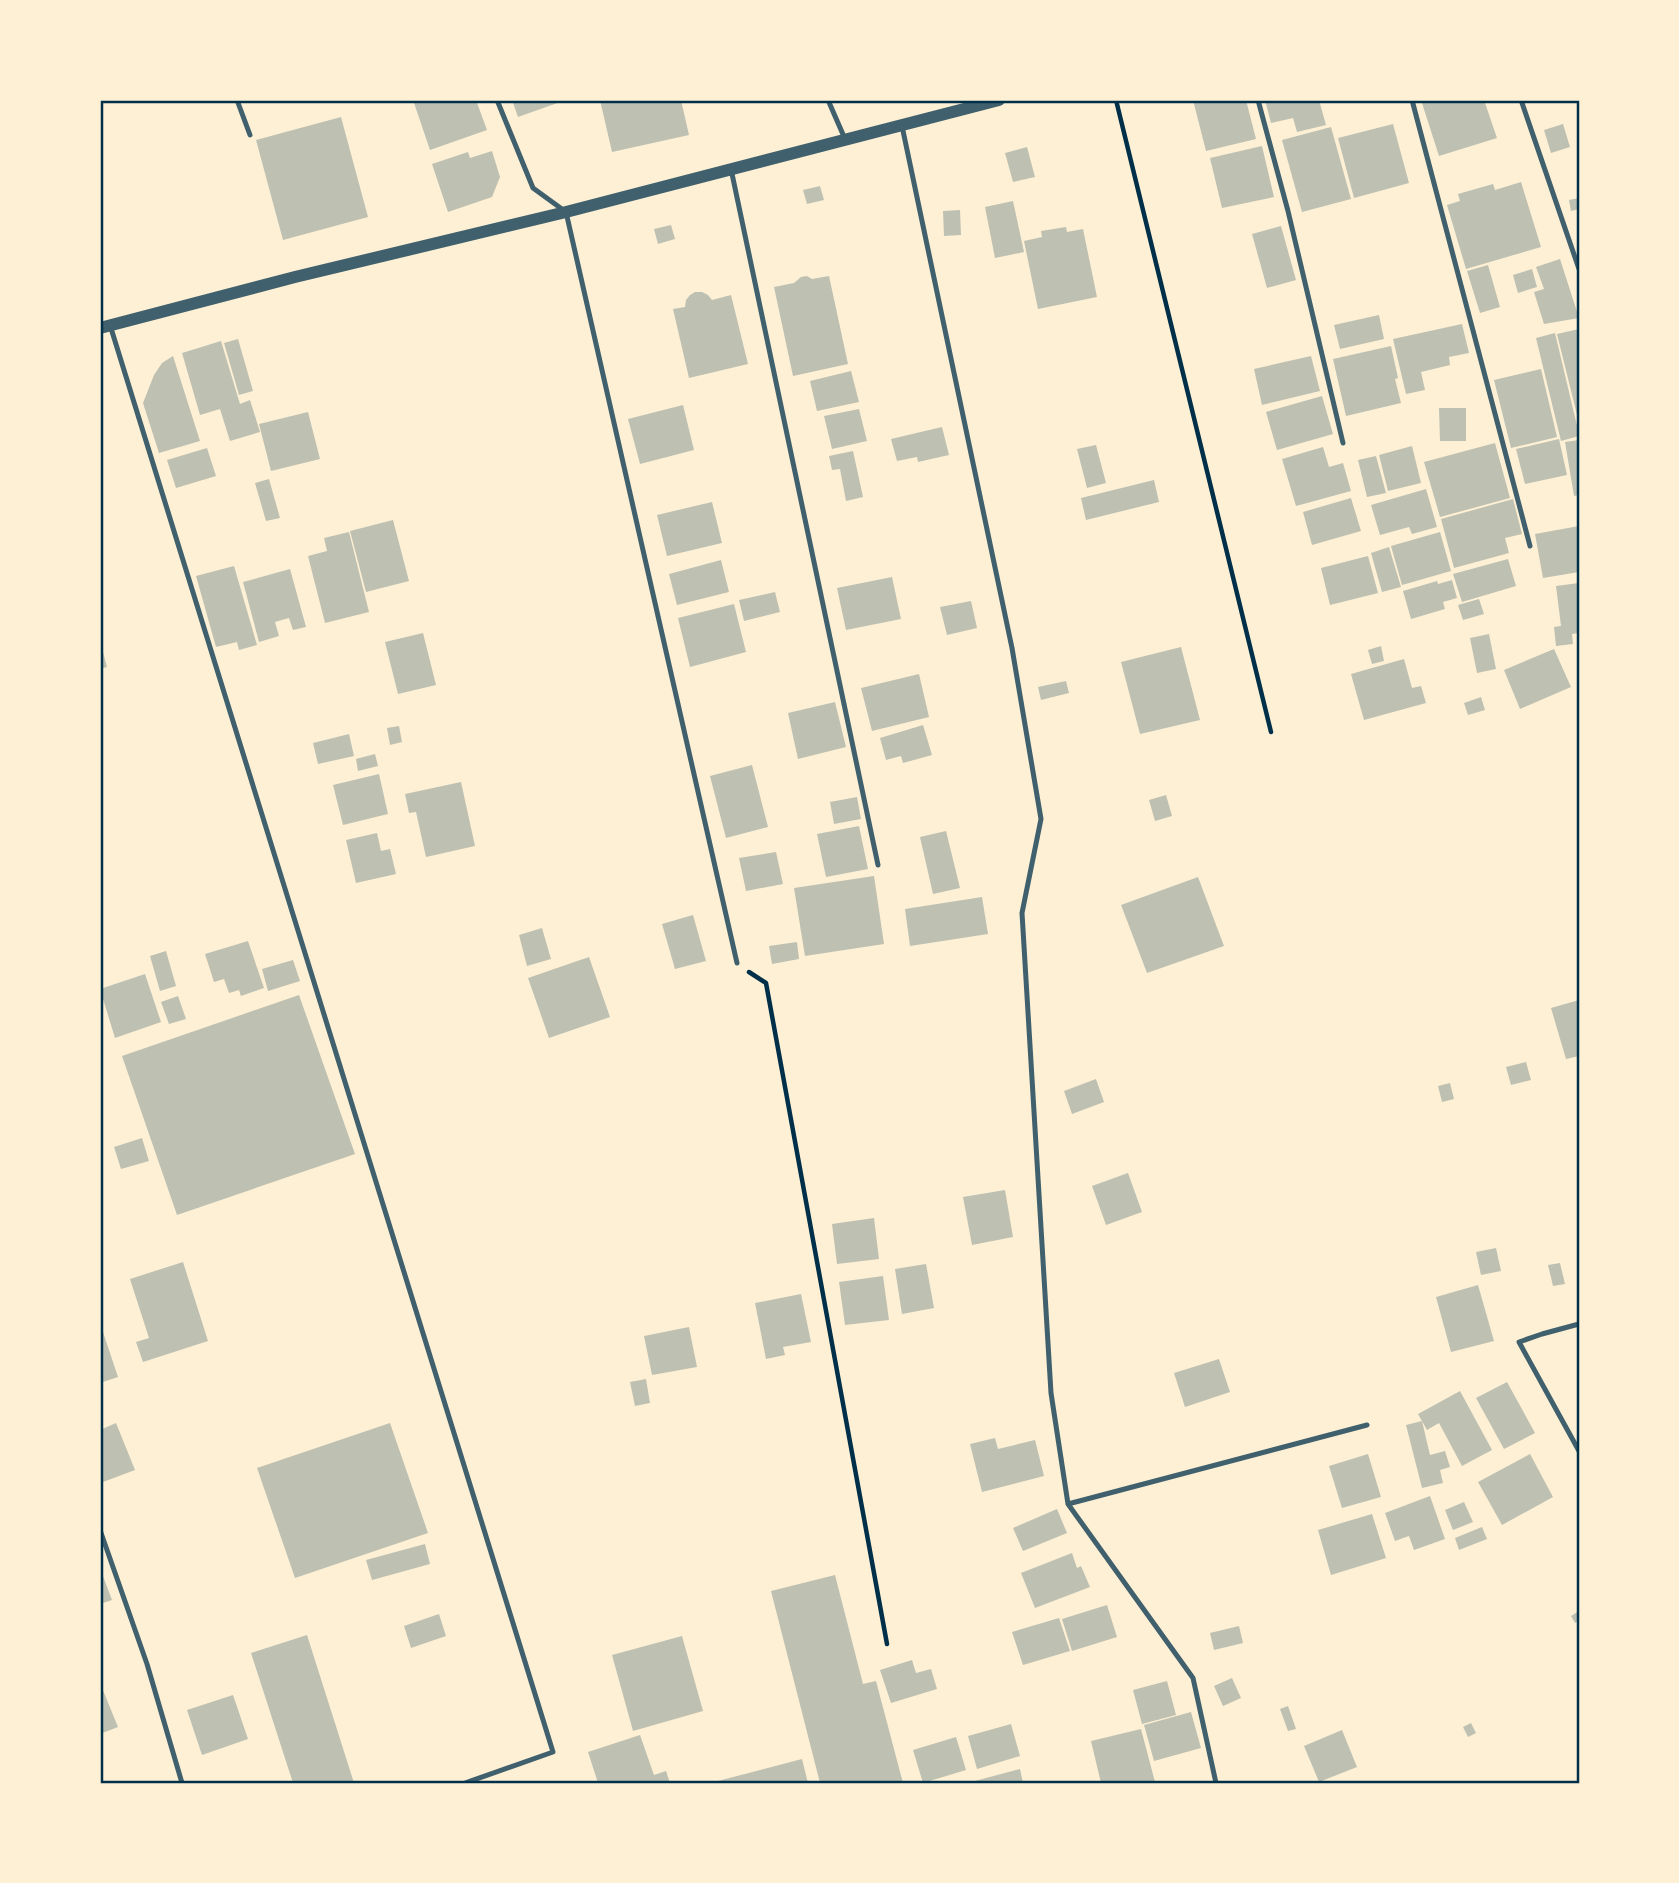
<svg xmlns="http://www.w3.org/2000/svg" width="1679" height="1883" viewBox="0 0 1679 1883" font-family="Cabin,sans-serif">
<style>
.building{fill:#bec0b2}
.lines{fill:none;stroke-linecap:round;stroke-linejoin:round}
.path{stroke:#003049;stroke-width:4.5}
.service{stroke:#3f606c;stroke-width:5}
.tertiary{stroke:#3f606c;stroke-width:12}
.neatline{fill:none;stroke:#003049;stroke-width:2.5}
</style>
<rect width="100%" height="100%" fill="#fdf0d5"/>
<path class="building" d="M413,100H476L487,130L430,150Z
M512,100H566L518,117Z
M600,100H681L689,135L612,152Z
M1193,100H1246L1256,139L1206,151Z
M1265,100H1319L1326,125L1297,132L1293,118L1271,123Z
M1421,100H1484L1497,138L1439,156Z
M341,117L368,217L283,240L256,140Z
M1393,124L1409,183L1354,198L1338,138Z
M1563,124L1570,147L1551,153L1544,130Z
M1331,127L1351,199L1302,212L1282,140Z
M1262,146L1274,197L1222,208L1210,158Z
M1027,147L1035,177L1013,182L1005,153Z
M492,151L500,177L492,197L448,212L432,164L468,152L470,158Z
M1521,182L1541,247L1466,269L1447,205L1460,201L1458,194L1493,184L1495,190Z
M820,186L824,200L807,204L803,190Z
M1579,198V209L1571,211L1569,200Z
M1013,201L1024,252L995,258L985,207Z
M960,210L961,235L944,236L943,211Z
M671,225L675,239L658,244L654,229Z
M1281,226L1296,280L1267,288L1252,234Z
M1066,227L1067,232L1083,229L1097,297L1038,309L1024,241L1042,237L1041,231Z
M1560,259L1579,318L1544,324L1534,292L1544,289L1536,267Z
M1488,265L1500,307L1480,313L1467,271Z
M1532,269L1537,287L1518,293L1513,275Z
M807,276L812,279L829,276L848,364L793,376L774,287L794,283L801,277Z
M695,292H702L708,295L712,300L731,295L748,364L689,378L673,309L685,307L686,300L690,295Z
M1379,315L1384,339L1340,349L1334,325Z
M1462,324L1469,353L1449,357L1450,365L1421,372L1425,390L1406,394L1393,339Z
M1579,329V419H1578L1557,334Z
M1555,333L1579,434V436L1561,441L1536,338Z
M238,339L253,391L239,395L224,343Z
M221,341L240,404L250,400L260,432L230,441L220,409L200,415L182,353Z
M1391,346L1398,378L1395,379L1401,403L1346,416L1333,359Z
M173,356L200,441L159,453L143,403L154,375L162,363Z
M1311,356L1320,391L1262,405L1254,369Z
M1541,369L1557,437L1511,448L1494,380Z
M851,371L859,402L817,411L810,381Z
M1322,396L1333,434L1277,450L1266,412Z
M683,405L694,450L640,464L628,419Z
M1439,408H1466V441H1440Z
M859,409L867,441L832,449L824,416Z
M308,412L320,459L271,471L259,424Z
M942,427L949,455L918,462L917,457L897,461L891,439Z
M1559,439L1567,475L1525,484L1516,449Z
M1579,440V495L1574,496L1565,442Z
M1495,443L1510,498L1440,517L1424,462Z
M1096,445L1106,483L1087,488L1077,449Z
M1412,446L1421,483L1388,491L1379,455Z
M1323,447L1329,467L1343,463L1351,491L1296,506L1282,459Z
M207,448L216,476L176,488L167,460Z
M853,451L863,497L846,501L840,469L832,470L829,456Z
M1376,456L1386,493L1367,497L1358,460Z
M269,479L280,518L266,521L255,483Z
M1154,480L1159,502L1086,520L1081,498Z
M1426,489L1437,527L1412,534L1409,527L1380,535L1371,505Z
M1351,498L1361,531L1312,545L1303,512Z
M1513,499L1522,534L1505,538L1509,553L1454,568L1441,519Z
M712,502L722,543L667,556L657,515Z
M393,520L409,581L366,592L350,531Z
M1579,526V572L1543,578L1535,534Z
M349,532L369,612L325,623L308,556L327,551L324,538Z
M1440,532L1451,571L1402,585L1391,546Z
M1389,547L1401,587L1382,592L1371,553Z
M1368,556L1378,593L1330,605L1321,568Z
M1508,559L1516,586L1462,602L1453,574Z
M721,560L729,592L677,605L669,574Z
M234,566L257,645L239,650L237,642L216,647L196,576Z
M290,569L306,627L293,630L289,618L275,622L279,636L259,642L243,582Z
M892,577L901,619L846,630L837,588Z
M1452,580L1457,598L1443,602L1445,609L1411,619L1403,591L1437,581L1438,584Z
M1579,583V633L1572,634L1573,644L1556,646L1554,627L1561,626L1556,586Z
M775,592L780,612L744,621L739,600Z
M1479,599L1484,614L1463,620L1458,605Z
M971,601L977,628L947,635L940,607Z
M734,604L746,652L690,667L678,618Z
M423,633L436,685L398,694L385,642Z
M1489,634L1496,669L1477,673L1470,638Z
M1381,646L1384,661L1372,664L1368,650Z
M1181,647L1200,720L1140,734L1121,662Z
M1554,649L1571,687L1520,709L1504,670Z
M100,652H103L107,667L100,669Z
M1404,659L1412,688L1421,686L1426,703L1364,720L1351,674Z
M919,674L929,717L872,731L861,688Z
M1066,681L1069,693L1041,700L1038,687Z
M1481,697L1485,710L1468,715L1464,703Z
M835,702L846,747L798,759L788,713Z
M923,725L932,755L903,763L901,756L886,760L880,738Z
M399,726L402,742L390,745L387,728Z
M349,734L354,756L318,764L313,743Z
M375,754L378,766L358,771L356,759Z
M752,765L768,827L726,838L710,776Z
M379,774L388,814L343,825L333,785Z
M461,782L475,846L426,857L416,812L409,813L405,794Z
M1166,795L1172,816L1155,821L1149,800Z
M857,797L861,819L834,824L830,802Z
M859,826L868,869L826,877L817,834Z
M946,831L960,888L933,894L920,837Z
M377,833L381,851L390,849L396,874L356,883L346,840Z
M776,852L783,884L746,891L739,858Z
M874,876L884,944L805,956L794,888Z
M1198,877L1224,946L1147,973L1121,905Z
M982,897L988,934L910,946L905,909Z
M693,915L706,961L675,969L662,924Z
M542,928L551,959L527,966L519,935Z
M248,941L264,988L241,996L239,990L229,993L224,979L214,982L205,954Z
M797,942L799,959L772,964L769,946Z
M166,951L176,986L160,991L150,956Z
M589,957L610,1017L549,1038L528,978Z
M293,960L300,981L268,991L262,969Z
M145,974L161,1022L115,1038L100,989Z
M299,995L355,1154L177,1215L122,1056Z
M178,996L186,1019L169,1024L161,1002Z
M1579,1000V1056L1566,1059L1551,1008Z
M1526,1062L1531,1080L1511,1085L1506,1067Z
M1096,1079L1104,1102L1072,1114L1064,1091Z
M1450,1083L1454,1099L1442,1102L1438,1086Z
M142,1138L149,1161L121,1169L114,1147Z
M1128,1173L1142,1212L1106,1225L1092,1186Z
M1005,1190L1013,1237L972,1245L963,1197Z
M874,1218L879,1259L837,1264L832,1224Z
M1496,1248L1501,1271L1481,1275L1476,1252Z
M183,1262L208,1341L143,1362L136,1342L149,1338L130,1279Z
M1560,1263L1565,1284L1553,1286L1548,1265Z
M926,1264L934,1308L902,1314L895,1269Z
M883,1276L889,1320L845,1325L839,1282Z
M1478,1285L1494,1341L1451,1352L1436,1297Z
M801,1294L811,1342L783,1347L785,1355L766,1359L755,1303Z
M100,1323L118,1377L100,1383Z
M689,1327L697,1367L652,1375L644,1336Z
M1219,1359L1230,1392L1185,1407L1174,1373Z
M646,1379L650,1403L635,1406L630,1382Z
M1507,1382L1535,1433L1504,1449L1476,1398Z
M1460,1391L1492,1450L1462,1466L1439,1423L1427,1430L1418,1414Z
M1422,1421L1430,1455L1445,1451L1450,1467L1440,1470L1443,1483L1422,1488L1406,1425Z
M116,1423L135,1470L103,1482L100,1475V1430Z
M390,1423L428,1533L295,1578L257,1468Z
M995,1438L998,1449L1035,1440L1044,1476L982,1492L970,1444Z
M1368,1454L1381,1497L1342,1508L1329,1466Z
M1530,1454L1553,1497L1502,1525L1478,1482Z
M1430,1496L1445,1539L1414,1550L1409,1536L1395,1541L1385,1513Z
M1464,1502L1473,1522L1453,1530L1445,1510Z
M1057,1509L1067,1533L1023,1551L1013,1528Z
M1372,1514L1386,1558L1331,1575L1318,1530Z
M1482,1527L1487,1539L1459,1550L1455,1538Z
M425,1544L430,1564L372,1580L366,1560Z
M1072,1553L1077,1568L1081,1566L1090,1587L1035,1608L1021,1573Z
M100,1568L112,1600L100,1604Z
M835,1575L863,1684L876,1681L903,1783H820L771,1591Z
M1107,1605L1117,1637L1072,1651L1062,1619Z
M1579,1611V1621L1575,1623L1571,1616Z
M439,1614L446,1636L411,1648L404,1626Z
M1059,1618L1070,1651L1023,1665L1012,1632Z
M1239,1626L1243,1643L1214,1650L1210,1633Z
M307,1635L354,1783H293L251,1653Z
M682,1636L703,1711L633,1731L612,1655Z
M912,1660L916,1673L931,1669L937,1689L891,1703L880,1670Z
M1232,1678L1241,1698L1223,1706L1214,1686Z
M1167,1681L1176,1715L1142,1724L1133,1690Z
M100,1683L118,1727L100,1734Z
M233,1695L248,1739L202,1755L187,1710Z
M1288,1706L1296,1729L1288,1731L1280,1709Z
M1191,1712L1201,1748L1154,1761L1144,1725Z
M1471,1723L1476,1733L1468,1737L1463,1727Z
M1011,1724L1020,1756L977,1769L968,1736Z
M1141,1729L1155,1782L1101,1783L1091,1741Z
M1342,1730L1357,1767L1319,1782L1304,1746Z
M640,1735L654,1775L666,1771L670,1783H598L588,1752Z
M956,1737L966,1770L923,1783L913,1750Z
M802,1759L808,1783H714V1782Z
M1020,1769L1023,1783H971V1782Z"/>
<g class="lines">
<path class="path" d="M1116,100L1271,732
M749,972L766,983L887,1644"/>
<path class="service" d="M237,100L250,135
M497,100L533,188L566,212L737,963
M828,100L845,139
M1258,100L1288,211L1343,443
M1412,100L1530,546
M1521,100L1579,269
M902,126L1012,648L1041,819L1022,913L1051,1393L1068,1504
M731,169L878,865
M110,325L553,1752L465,1783
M1579,1324L1542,1334L1519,1342L1579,1451
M100,1530L147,1664L182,1783
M1216,1783L1193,1678L1068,1504L1367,1425"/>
<path class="tertiary" d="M100,328L295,277L566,212L999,100"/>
</g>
<rect width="1679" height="1883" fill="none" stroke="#fdf0d5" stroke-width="203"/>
<rect x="102" y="102" width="1476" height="1680" class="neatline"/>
</svg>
